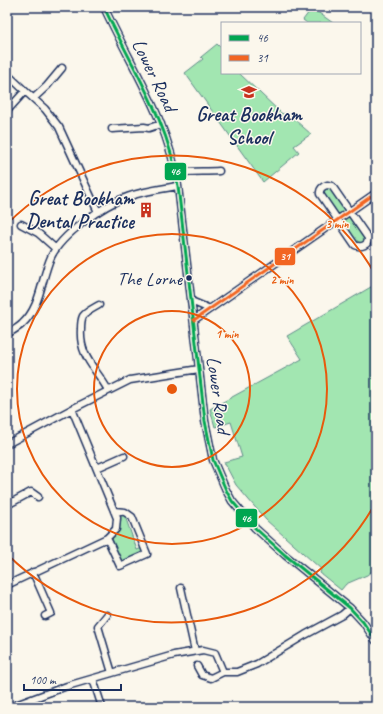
<svg xmlns="http://www.w3.org/2000/svg" width="383" height="714" viewBox="0 0 383 714" font-family="Caveat,sans-serif">
<style>
.green{fill:#a2e6b1;stroke:#5e8a88}
.lines{fill:none;stroke-linecap:round;stroke-linejoin:round}
.minor-casing{stroke:#1b2f5e;stroke-width:9}
.minor{stroke:#fbf7ec;stroke-width:6}
.bus-1-casing{stroke:#fbf7ec;stroke-width:6}
.bus-2-casing{stroke:#fbf7ec;stroke-width:6}
.bus-1{stroke:#00a651;stroke-width:3}
.bus-2{stroke:#f26522;stroke-width:3}
.ring{fill:none;stroke:#e8590c;stroke-width:2}
.bus-dot{fill:#1b2f5e;stroke:#fbf7ec;stroke-width:1.5}
.labels{text-anchor:middle;stroke-width:3;stroke-linejoin:round;paint-order:stroke}
.bus-label{font-size:19px;fill:#1b2f5e;stroke:#fbf7ec;text-anchor:end}
.street-label{font-size:20px;fill:#1b2f5e;stroke:#fbf7ec}
.poi-label{font-size:20px;font-weight:bold;fill:#1b2f5e;stroke:#fbf7ec}
.centre{fill:#e8590c;stroke:#fbf7ec;stroke-width:2}
.ring-label{font-size:12px;text-anchor:middle;font-weight:bold;fill:#e8590c;stroke:#fbf7ec;stroke-width:3;stroke-linejoin:round;paint-order:stroke}
.line-badge{stroke:#fbf7ec;stroke-width:1.5}
.badge-label{font-size:11px;text-anchor:middle;font-weight:bold;fill:#fff}
</style>
<rect width="100%" height="100%" fill="#fbf7ec"/>
<filter id="ink" filterUnits="userSpaceOnUse"><feTurbulence type="fractalNoise" baseFrequency=".025" numOctaves="2"/><feDisplacementMap in="SourceGraphic" scale="8" xChannelSelector="R" yChannelSelector="G"/><feConvolveMatrix kernelMatrix="1 2 1 2 8 2 1 2 1" color-interpolation-filters="sRGB"/></filter>
<g filter="url(#ink)">
<path class="green" d="M312,8L333,23H307L303,20Z
M217,44L222,49V73H240V74L281,113L283,114L287,113L311,134L294,146L299,152L263,182L185,73L203,59L201,57Z
M330,189L344,208L343,212L340,214L336,213L324,195L325,190Z
M347,217H350L365,239V241L361,244L357,243L342,222L343,219Z
M376,284V568L367,575L346,584L341,590L320,573L321,569L266,520L236,485L224,462L242,457L231,422L215,427L210,409L302,359L287,336Z
M119,515H124L127,518L126,519L137,550L142,548L144,552L121,562L112,539L119,528Z"/>
<g class="lines">
<g class="minor-casing">
<path id="minor" d="M104,7C131,66 169,121 178,186L205,421L213,460L219,474L226,490L232,501L255,528L285,555L350,608L363,622L376,641
M7,74L25,91
M34,98L47,86L62,68
M7,111L25,91L45,109L59,127L98,212
M112,129L144,127L149,128L161,124
M176,173C190,171 205,172 219,171
M327,185L332,186L368,238C369,245 361,248 355,245L320,194C319,189 323,186 327,185Z
M21,224L38,233L56,249
M191,301L210,309
M99,305C94,308 87,311 83,316C81,320 81,325 81,329C79,357 96,368 108,390
M194,320L376,193
M7,334C12,331 18,328 22,324C41,307 41,279 51,257C61,235 103,205 127,197C143,191 160,189 178,186
M7,444L72,409L130,380L199,369
M97,468L124,456
M7,505L31,492L38,497
M107,538L120,566L147,554L132,517L125,512L114,511
M33,572L51,613L45,616
M7,585L107,538L116,529L117,518L72,409
M181,588L195,651
M107,615L98,626L112,673
M197,666L202,675L211,678L223,672
M93,679L102,707
M10,707L67,686L174,655L203,650L215,653L223,672H237L257,664L305,635L342,615L350,608"/>
</g>
<use href="#minor" class="minor"/>
<g class="bus-1-casing">
<path id="bus-1" d="M104,7C131,66 169,121 178,186L205,421L213,460L219,474L226,490L232,501L255,528L285,555L350,608L363,622L376,641"/>
</g>
<g class="bus-2-casing">
<path id="bus-2" d="M194,320L376,193"/>
</g>
<use href="#bus-1" class="bus-1"/>
<use href="#bus-2" class="bus-2"/>
</g>
</g>
<g class="ring">
<circle cx="172" cy="389" r="78"/>
<circle cx="172" cy="389" r="155"/>
<path d="M376 502A233 233 0 0 1 7 554M7 224A233 233 0 0 1 376 276"/>
</g>
<defs>
<g id="school-bare" transform="scale(1.2)"><path d="M0-5L7-2L0 1L-7-2ZM-4 1L0 2.5L4 1V4Q0 6-4 4Z" fill="#c8321e" stroke="#fbf7ec" stroke-width="2.5" paint-order="stroke"/></g>
<g id="building-bare" transform="scale(1.2)"><path d="M-4-6H4V6H1V3H-1V6H-4ZM-2.5-4.3h1.7v1.8h-1.7ZM.8-4.3h1.7v1.8H.8ZM-2.5-1h1.7V.8h-1.7ZM.8-1h1.7V.8H.8Z" fill="#c8321e" stroke="#fbf7ec" stroke-width="2.5" paint-order="stroke"/></g>
</defs>
<g fill-rule="evenodd">
<use href="#school-bare" x="249" y="92"/>
<use href="#building-bare" x="146" y="210"/>
</g>
<circle class="bus-dot" cx="189" cy="278" r="3.5"/>
<g class="labels">
<g class="bus-label">
<text x="182" y="285">The Lorne</text>
</g>
<g class="street-label">
<text transform="translate(155 75) rotate(64)" y="7">Lower Road</text>
<text transform="translate(219 395) rotate(82)" y="7">Lower Road</text>
</g>
<g class="poi-label">
<text x="249" y="121">Great Bookham<tspan x="249" dy="23">School</tspan></text>
<text x="134" y="205" text-anchor="end">Great Bookham<tspan x="134" dy="23">Dental Practice</tspan></text>
</g>
</g>
<circle cx="172" cy="389" r="6" class="centre"/>
<g class="ring-label">
<text x="337" y="228">3 min</text>
<text x="282" y="284">2 min</text>
<text x="227" y="338">1 min</text>
</g>
<g class="line-badge">
<rect x="164" y="162" width="23" height="19" rx="4" fill="#00a651"/>
<rect x="274" y="247" width="22" height="19" rx="4" fill="#f26522"/>
<rect x="235" y="508" width="23" height="20" rx="4" fill="#00a651"/>
</g>
<g class="badge-label">
<text x="175" y="175">46</text>
<text x="285" y="260">31</text>
<text x="246" y="522">46</text>
</g>
<rect width="383" height="714" fill="none" stroke="#fbf7ec" stroke-width="24"/>
<rect x="12" y="12" width="359" height="690" fill="none" stroke="#1b2f5e" stroke-width="1.5" filter="url(#ink)"/>
<rect x="221" y="22" width="140" height="52" fill="#fbf7ec" stroke="#a1a7b3"/>
<rect x="229" y="35" width="20" height="6" fill="#00a651" stroke="#a1a7b3"/>
<text x="257" y="42" font-size="12" fill="#1b2f5e">46</text>
<rect x="229" y="55" width="20" height="6" fill="#f26522" stroke="#a1a7b3"/>
<text x="257" y="62" font-size="12" fill="#1b2f5e">31</text>
<path d="M24 684v6h97v-6" fill="none" stroke="#1b2f5e" stroke-width="2"/>
<text x="30" y="684" font-size="12" fill="#1b2f5e" stroke="#fbf7ec" stroke-width="3" paint-order="stroke">100 m</text>
</svg>
